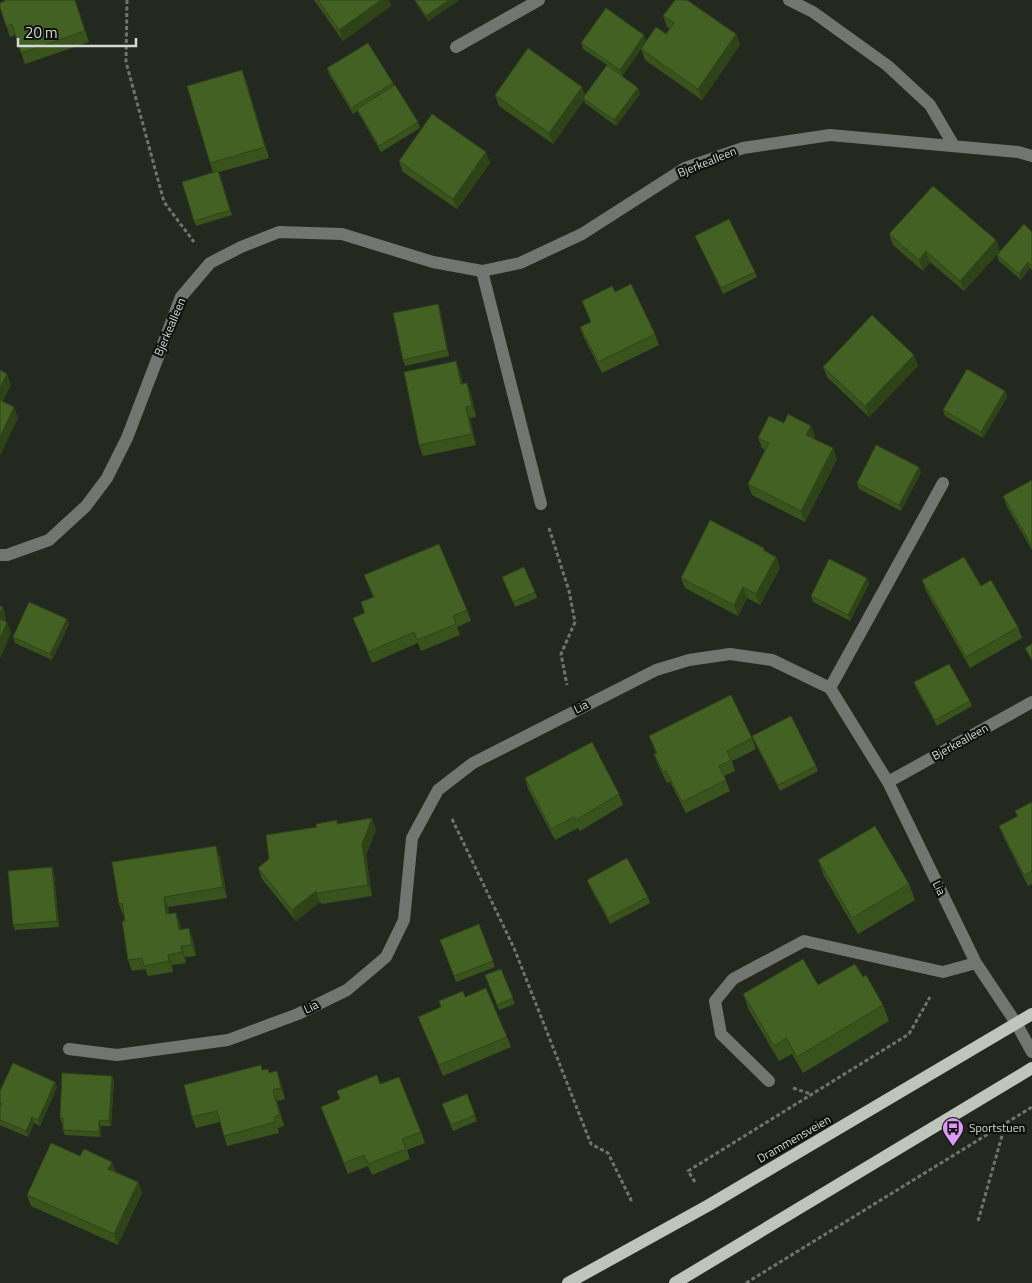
<svg xmlns="http://www.w3.org/2000/svg" width="1032" height="1283" viewBox="0 0 1032 1283" font-family="'Titillium Web',sans-serif">
<style>
.lines{fill:none;stroke-linecap:round;stroke-linejoin:round}
.path{stroke:#6f746c;stroke-width:3;stroke-dasharray:4 2.5;stroke-linecap:butt}
.minor{stroke:#737570;stroke-width:12}
.major{stroke:#bfc5ba;stroke-width:12}
.wall{fill:#39531d}
.shaded-wall{fill:#2e4418}
.building{fill:#426122;stroke:#2e4418}
.labels{text-anchor:middle;stroke-width:4.5;stroke-linejoin:round;paint-order:stroke}
.street-label{font-size:12px;fill:#d5d9d3;stroke:#0f110d}
.poi-label{font-size:12px;fill:#d5d9d3;stroke:#0f110d;text-anchor:start}
</style>
<rect width="100%" height="100%" fill="#242920"/>
<g class="lines">
<path class="path" d="M127,0L126,62L164,202L194,242
M549,528L569,591L575,622L561,654L567,685
M452,819L514,948L591,1144L608,1153L632,1202
M793,1088L811,1094
M695,1182L688,1171L909,1034L930,997
M978,1221L1005,1125
M746,1283L1032,1107"/>
<path class="minor" d="M789,0L813,12L888,66L930,105L954,146
M456,47L539,0
M482,271L541,504
M0,555H7L49,540L86,506L107,478L127,438L181,297L210,263L241,247L279,232L342,234L433,262L482,271L520,263L582,234L685,168L743,148L830,135L1018,152L1032,156
M830,688L943,483
M888,782L1032,702
M69,1049L117,1055L228,1040L298,1014L347,990L386,957L404,920L412,838L438,790L473,763L656,670L689,660L730,654L772,660L830,688L888,782L976,963L1016,1023L1032,1052
M769,1081L721,1034L715,1001L733,979L804,941L943,972L976,963"/>
<path class="major" d="M568,1283L709,1205L1032,1014
M675,1283L1032,1068"/>
</g>
<path class="wall" d="M75,0L89,42L25,64L15,35L10,37L0,7Z
M314,0H389L391,6L343,41Z
M414,0H459L428,21Z
M663,16L736,34L740,45L702,100L645,60L641,49L622,76L638,88L640,94L616,126L585,103L584,100L553,144L499,106L495,95H585L607,65L583,49L581,43L644,35L646,41L666,34L670,29L667,27Z
M327,68L393,83L394,86L418,122L420,128L381,152L359,114L357,111L353,114L329,74Z
M242,70L246,81L269,158L219,172L232,215L196,226L194,221L213,172L210,163Z
M486,152L490,163L457,209L403,172L399,161Z
M1032,232V270L1030,268L1021,280L999,261L997,255Z
M889,234L1000,251L964,291L930,262L923,271L893,245Z
M695,236L755,272L757,277L723,294Z
M615,292L655,334L659,345L602,373L584,338L580,327L591,322L582,301Z
M438,304L440,310L449,356L405,366L403,360Z
M914,355L918,366L869,417L827,377L823,367Z
M456,361L460,372L463,384L467,383L471,394L476,417L470,418L476,445L423,456L419,445Z
M1005,391L1007,397L983,438L945,416L943,410Z
M784,423L815,437L814,439L833,448L837,459L805,522L752,495L748,484L765,450L762,448L758,438Z
M921,472L901,511L859,489L857,483Z
M1032,480V550L1007,507L1003,496Z
M764,548L765,552L776,557L780,568L760,605L747,598L738,616L685,588L681,578Z
M364,575L467,610L471,621L457,627L460,635L421,651L418,643L372,663L353,618L364,613L361,602L373,597Z
M502,577L535,592L537,598L515,607Z
M867,578L869,584L850,621L813,602L811,596Z
M922,580L981,586L1018,627L1022,638L970,668L926,591Z
M69,624L52,660L15,643L13,637Z
M914,682L970,701L972,706L937,726L916,688Z
M649,736L752,738L756,749L732,761L735,771L724,776L730,791L686,813L670,782L667,783L658,765L654,754L656,753Z
M752,736L816,766L818,771L780,791L754,741Z
M525,778L619,794L623,805L580,831L578,828L555,840L528,789Z
M1032,802V884L1028,886L1003,836L999,826L1017,816L1015,811Z
M338,824L376,829L366,855L372,896L322,904L320,902L296,921L262,879L258,868Z
M220,857L227,898L168,907L169,914L176,913L180,924L181,929L193,939L196,956L185,957L186,963L172,965L173,972L148,976L145,969L132,971L128,960L124,914L123,915L119,904Z
M818,860L909,884L915,900L858,934L824,876Z
M54,873L59,927L15,930L13,925Z
M587,880L648,897L650,903L610,924L589,885Z
M479,924L495,967L456,982L440,940Z
M501,969L515,1004L499,1010L485,975Z
M863,977L883,1005L889,1021L803,1073L792,1054L779,1061L749,1010L743,994L818,985Z
M465,997L507,1037L511,1047L443,1076L418,1017L441,1007L439,1001Z
M262,1070L270,1073L277,1071L285,1099L277,1101L284,1126L278,1128L279,1133L227,1146L224,1136L220,1122L196,1128L192,1117Z
M112,1076L114,1081L111,1126H101V1137L65,1135L63,1130V1124H62L60,1118Z
M380,1084L421,1132L425,1143L407,1150L410,1159L372,1175L368,1166L348,1174L321,1107L340,1099L337,1091Z
M57,1087L40,1126L34,1123L28,1137L0,1125V1091Z
M467,1094L477,1121L453,1131L442,1104Z
M116,1172L138,1182L142,1193L118,1245L31,1206L27,1195Z"/>
<path class="shaded-wall" d="M381,0H389L391,6L343,41L339,30Z
M449,0H459L428,21L426,16Z
M736,34L740,45L702,100L698,89Z
M644,35L646,41L622,76L620,70Z
M242,70L246,81L269,158L265,147Z
M582,87L586,97L583,98L584,100L553,144L549,133Z
M638,88L640,94L616,126L614,120Z
M486,152L490,163L457,209L453,199Z
M996,240L1000,251L964,291L960,281Z
M926,251L930,262L923,271L919,260Z
M1028,262L1030,268L1021,280L1019,274Z
M438,304L440,310L449,356L447,350Z
M914,355L918,366L869,417L865,406Z
M456,361L460,372L465,395L461,384Z
M7,374L11,385L0,407V388Z
M467,383L471,394L476,417L472,406Z
M1005,391L1007,397L983,438L981,432Z
M14,407L18,418L0,456V437Z
M466,407L470,418L476,445L472,434Z
M811,426L815,437L810,446L806,435Z
M833,448L837,459L805,522L801,511Z
M919,467L921,472L901,511L899,505Z
M776,557L780,568L760,605L756,594Z
M867,578L869,584L850,621L848,615Z
M743,587L747,598L738,616L734,605Z
M3,607L6,618L2,629L0,624V614Z
M67,619L69,624L52,660L50,654Z
M7,622L11,633L0,659V639Z
M372,818L376,829L366,855L372,896L368,885L362,844Z
M216,846L220,857L227,898L223,887Z
M52,867L54,873L59,927L57,921Z
M316,891L320,902L296,921L292,910Z
M164,897L168,907L170,925L166,914Z
M176,913L180,924L183,941L179,930Z
M189,928L193,939L196,956L192,945Z
M181,946L185,957L186,963L182,952Z
M168,955L172,965L173,972L169,961Z
M277,1071L281,1082L285,1099L281,1088Z
M112,1076L114,1081L111,1126L109,1121Z
M55,1082L57,1087L40,1126L38,1120Z
M273,1090L277,1101L284,1126L280,1115Z
M32,1117L34,1123L28,1137L26,1131Z
M99,1120L101,1126V1137L99,1132Z
M112,1162L116,1172L108,1169Z
M138,1182L142,1193L118,1245L114,1234Z"/>
<path class="building" d="M4,0H75L85,31L21,53L12,24L6,26L0,7V3L5,1Z
M318,0H381L339,30Z
M415,0H449L426,16Z
M675,0H687L736,34L698,89L641,49L656,27L666,34L674,23L663,16Z
M606,8L644,35L620,70L581,43Z
M368,43L393,83L351,108L327,68Z
M528,48L582,87L549,133L495,95Z
M607,65L638,88L614,120L583,98Z
M242,70L265,147L210,163L187,86Z
M395,85L418,122L379,146L357,109Z
M432,114L486,152L453,199L399,161Z
M218,171L230,210L194,221L182,182Z
M933,186L996,240L960,281L926,251L919,260L889,234Z
M729,219L755,272L721,288L695,236Z
M1024,224L1032,232V266L1028,262L1019,274L997,255Z
M631,284L655,334L598,362L580,327L591,322L582,301L612,286L615,292Z
M438,304L447,350L403,360L393,313Z
M872,315L914,355L865,406L823,367Z
M456,361L461,384L467,383L472,406L466,407L472,434L419,445L404,372Z
M967,369L1005,391L981,432L943,410Z
M0,370L7,374L0,388Z
M0,400L14,407L0,437Z
M788,414L811,426L806,435L833,448L801,511L748,484L769,443L758,438L769,416L784,423Z
M876,445L919,467L899,505L857,483Z
M1032,480V546L1003,496Z
M710,520L764,548L763,550L776,557L756,594L743,587L734,605L681,578Z
M439,544L467,610L453,616L456,624L417,640L414,632L368,652L353,618L365,613L361,602L374,597L364,575Z
M964,557L981,586L991,580L1018,627L966,657L922,580Z
M829,559L867,578L848,615L811,596Z
M524,567L535,592L513,602L502,577Z
M29,602L67,619L50,654L13,637Z
M0,606L3,607L0,614Z
M0,619L7,622L0,639Z
M1032,644V660L1025,648Z
M949,664L970,701L935,720L914,682Z
M731,695L752,738L727,751L731,760L719,766L726,780L682,802L666,771L663,772L654,754L657,753L649,736Z
M791,716L816,766L778,785L752,736Z
M592,742L619,794L576,820L574,817L551,829L525,778Z
M1032,802V871L1024,875L999,826L1018,816L1015,811Z
M372,818L362,844L368,885L318,893L316,891L292,910L258,868L269,859L266,835L317,827L316,824L337,820V824Z
M875,826L909,884L852,918L818,860Z
M216,846L223,887L164,897L166,914L176,913L179,930L189,928L192,945L181,946L182,952L168,955L169,961L144,966L142,958L128,960L122,921H125L122,903L119,904L112,862Z
M627,858L648,897L608,918L587,880Z
M52,867L57,921L13,925L8,871Z
M479,924L493,961L454,976L440,940Z
M803,959L818,985L855,964L863,977L866,975L883,1005L797,1057L786,1038L774,1046L743,994Z
M501,969L513,998L497,1005L485,975Z
M486,988L507,1037L439,1065L418,1017L441,1007L439,1001L463,991L465,997Z
M13,1063L55,1082L38,1120L32,1117L26,1131L0,1120V1107L2,1104L0,1103V1091Z
M261,1065L262,1070L268,1069L269,1073L277,1071L281,1088L273,1090L280,1115L274,1117L275,1122L224,1136L217,1111L192,1117L184,1085Z
M62,1073L112,1076L109,1121L99,1120V1132L63,1130V1118H60Z
M377,1075L380,1084L399,1077L421,1132L402,1139L406,1149L368,1164L364,1155L344,1163L321,1107L340,1099L337,1091Z
M467,1094L475,1115L451,1125L442,1104Z
M51,1143L80,1156L84,1149L112,1162L108,1169L138,1182L114,1234L27,1195Z"/>
<defs>
<g id="bus-pin" transform="scale(1.125)"><path d="M0 17L-7.5 6A9.5 9.5 0 1 1 7.5 6Z" fill="#dd99f3" stroke="#0f110d"/><path d="M-5-6H5V4H4V6H2V4H-2V6H-4V4H-5ZM-3.5-4V0h7V-4ZM-3.5 1.2v1.5H-2V1.2ZM2 1.2v1.5H3.5V1.2Z" fill="#111"/></g>
</defs>
<g fill-rule="evenodd">
<use href="#bus-pin" x="953" y="1128"/>
</g>
<g class="labels">
<g class="street-label">
<text transform="translate(707 162) rotate(-22)" y="4">Bjerkealleen</text>
<text transform="translate(170 327) rotate(-67)" y="4">Bjerkealleen</text>
<text transform="translate(581 707) rotate(-27)" y="4">Lia</text>
<text transform="translate(960 742) rotate(-29)" y="4">Bjerkealleen</text>
<text transform="translate(939 888) rotate(64)" y="4">Lia</text>
<text transform="translate(311 1007) rotate(-25)" y="4">Lia</text>
<text transform="translate(794 1139) rotate(-30)" y="4">Drammensveien</text>
</g>
<g class="poi-label">
<text x="969" y="1132">Sportstuen</text>
</g>
</g>
<path d="M18 38v8h118v-8" fill="none" stroke="#d5d9d3" stroke-width="2.5"/>
<text x="25" y="38" font-size="15" fill="#d5d9d3" stroke="#0f110d" stroke-width="4" paint-order="stroke">20 m</text>
</svg>
